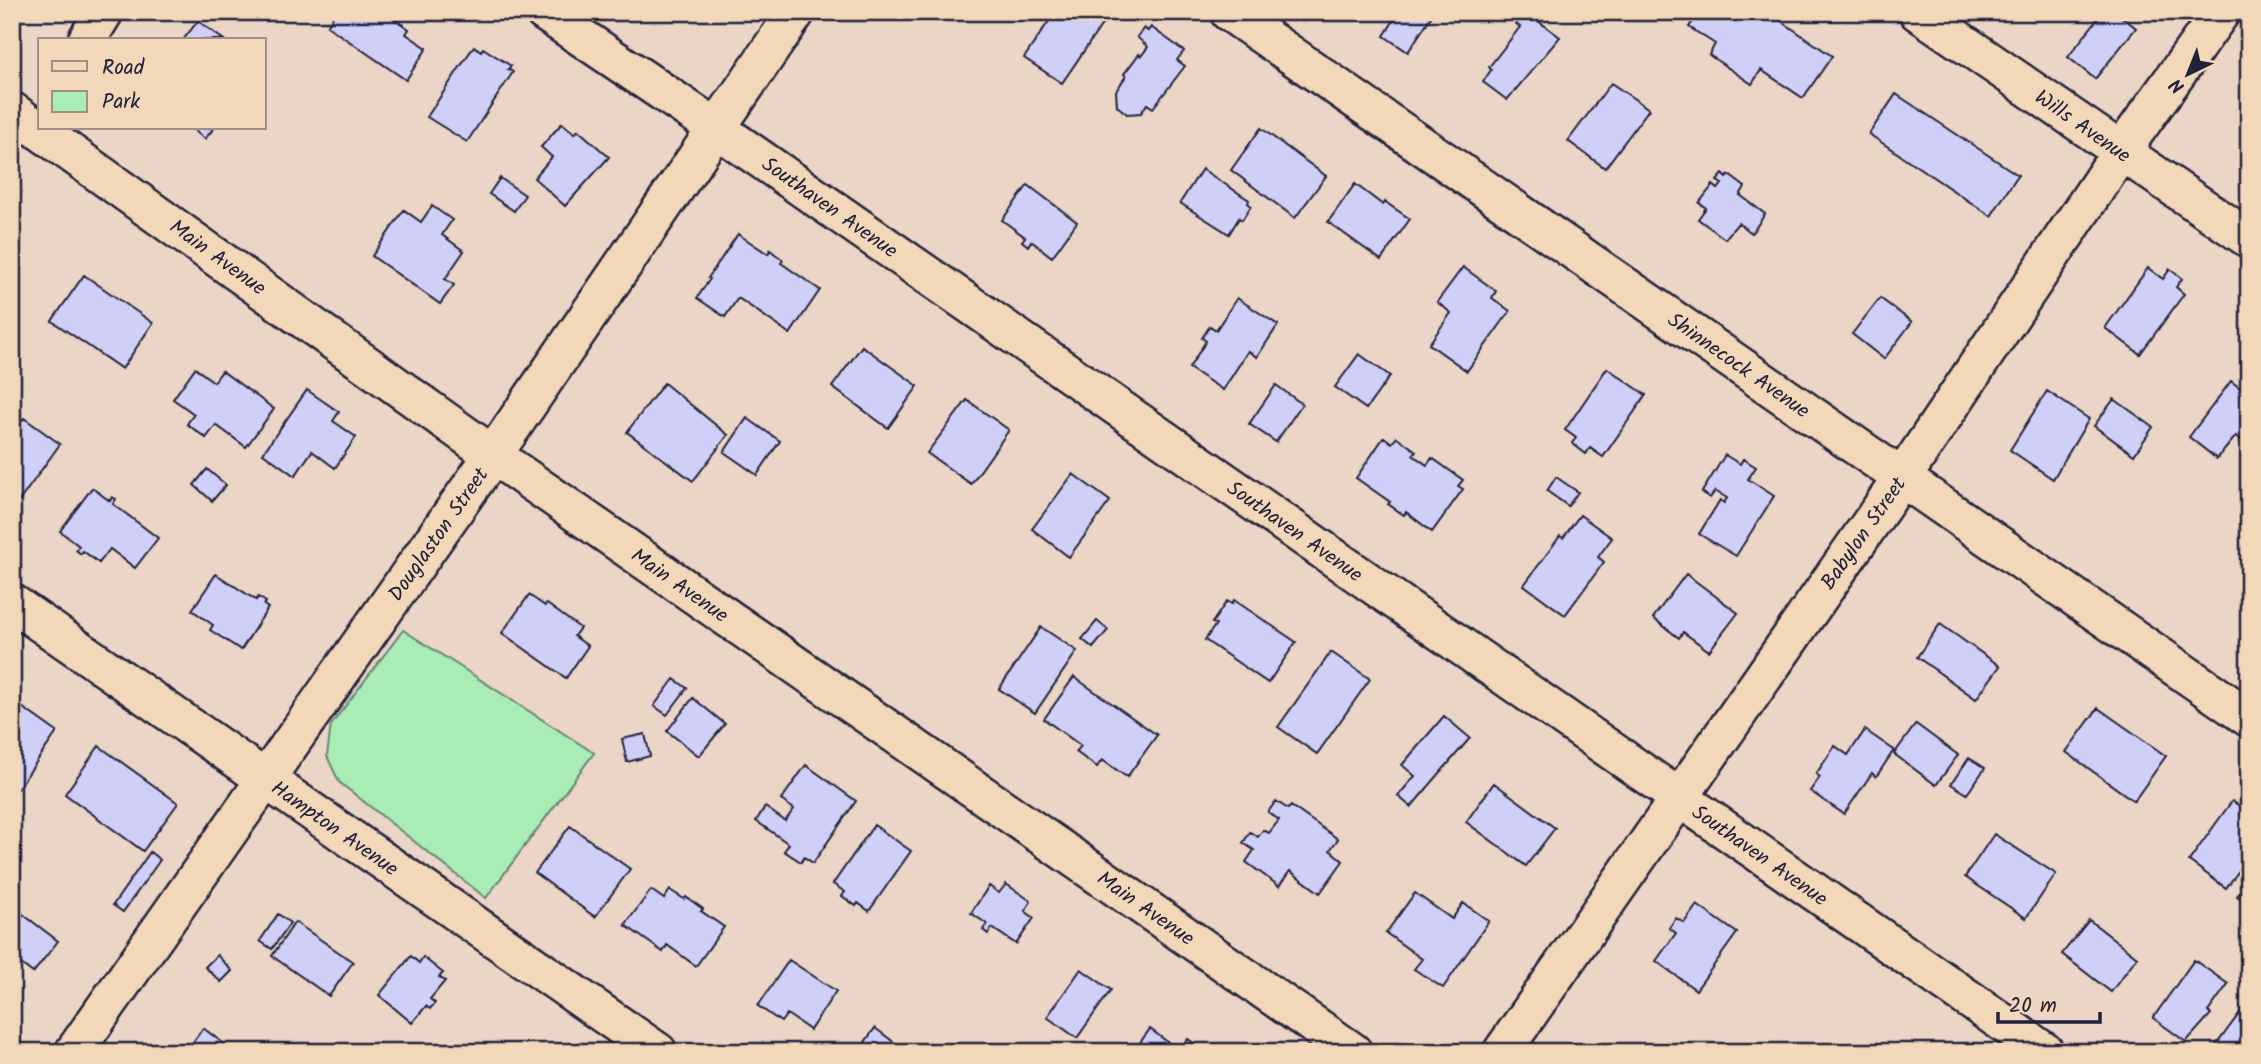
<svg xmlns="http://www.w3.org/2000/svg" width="2261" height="1064" viewBox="0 0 2261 1064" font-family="Kalam,sans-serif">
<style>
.green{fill:#aaecb6;stroke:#668778;stroke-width:2}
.building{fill:#d0cff8;stroke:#22223b;stroke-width:2}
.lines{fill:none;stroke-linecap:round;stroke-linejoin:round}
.minor-casing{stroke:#22223b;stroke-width:42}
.minor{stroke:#f2d7b9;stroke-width:37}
.labels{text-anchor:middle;stroke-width:7;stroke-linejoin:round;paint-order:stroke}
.street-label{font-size:21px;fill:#22223b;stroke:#f2d7b9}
</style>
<rect width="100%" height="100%" fill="#ebd5c6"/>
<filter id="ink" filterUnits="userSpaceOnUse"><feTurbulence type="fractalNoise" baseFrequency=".0143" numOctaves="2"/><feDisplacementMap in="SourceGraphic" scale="14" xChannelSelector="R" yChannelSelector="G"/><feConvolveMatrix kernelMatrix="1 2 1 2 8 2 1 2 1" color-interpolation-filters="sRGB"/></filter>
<g filter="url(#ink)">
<path class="green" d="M403,630L594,753L486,898L339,782L327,756L331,725Z"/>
<path class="building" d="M336,12H384L409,29L406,34L427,48L406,80L327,26Z
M1055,12H1094L1105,20L1062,83L1024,58Z
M1399,12H1434L1408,52L1384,36Z
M1525,12H1539L1542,14L1537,20L1560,37L1507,100L1483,82L1491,70L1489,67L1520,27L1516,24Z
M1699,12H1768L1832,56L1803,98L1761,70L1752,84L1709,55L1715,44L1689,27Z
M2103,12H2116L2136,28L2095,79L2068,57Z
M198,21L224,40H183Z
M1151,27L1184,51L1177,60L1185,66L1153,108L1147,104L1141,113L1127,114L1117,106L1116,91L1126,76L1124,74L1139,54L1141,56L1148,47L1137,37L1144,28L1148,31Z
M474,46L481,51L483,48L511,66L508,69L513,72L467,142L427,117Z
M1611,83L1649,109L1605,168L1568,141Z
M1896,94L2018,175L1991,216L1869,134Z
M562,123L575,134L578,130L609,157L565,206L534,178L552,157L541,147Z
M191,128H214L205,139Z
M1261,128L1326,176L1295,218L1231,170Z
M1202,169L1249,200L1248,203L1251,206L1242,220L1239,218L1229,234L1180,203Z
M1723,174L1727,178L1729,175L1745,187L1740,195L1765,214L1752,233L1738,223L1725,239L1698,219L1706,208L1699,203L1713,185L1718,189L1722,184L1717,181Z
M500,178L525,195L514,211L489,194Z
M1355,184L1383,205L1385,202L1410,219L1381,260L1328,222Z
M1028,185L1077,222L1052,257L1031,241L1028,246L1022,241L1025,237L1002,220Z
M432,206L452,220L442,235L464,251L445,279L454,285L440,304L372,256L404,210L421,222Z
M738,234L768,254L770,250L783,260L781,263L820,290L790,334L738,298L725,317L697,298L710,279L708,278Z
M1463,267L1496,291L1492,298L1510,311L1467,371L1429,344L1451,313L1437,302Z
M2148,268L2163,279L2170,269L2182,279L2176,287L2184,294L2140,354L2105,328Z
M84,275L153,323L122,369L52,321Z
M1237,298L1278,325L1257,357L1248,351L1223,390L1189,368L1206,341L1202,338L1210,326L1216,330Z
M1880,298L1912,322L1884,359L1852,334Z
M862,346L918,386L888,428L832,387Z
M1359,354L1390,376L1366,409L1335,387Z
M195,368L214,382L222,371L274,409L246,447L216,425L206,438L187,424L194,414L173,399Z
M1607,368L1646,395L1603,457L1590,448L1586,454L1572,443L1576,438L1565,430Z
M2231,381L2249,395V446L2236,436L2217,459L2189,437Z
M664,383L728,435L693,481L627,432Z
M1276,385L1302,404L1276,442L1249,424Z
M307,390L339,412L333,421L356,437L335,468L312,451L295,476L263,453Z
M2047,391L2089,419L2053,479L2010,450Z
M2114,399L2153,427L2134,455L2094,426Z
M967,400L1009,430L971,484L927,453Z
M24,418L60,444L17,504L12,501V434Z
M747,418L780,441L757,475L724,452Z
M1384,437L1392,443L1397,437L1416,451L1413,455L1427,465L1432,458L1463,480L1458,486L1463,489L1432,532L1406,512L1404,515L1388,504L1390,502L1356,478Z
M1725,455L1740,464L1743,459L1756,467L1748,479L1774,496L1736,556L1699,534L1720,500L1724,503L1727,498L1715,491L1710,498L1702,492Z
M207,469L226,485L212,501L194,485Z
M1073,474L1110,501L1069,557L1032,529Z
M1556,477L1578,492L1568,506L1547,491Z
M92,488L110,501L112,497L116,499L113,504L158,538L135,568L110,549L99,563L83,551L81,554L76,550L79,546L60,531Z
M1580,515L1612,538L1598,557L1604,562L1565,615L1524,585L1560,536L1563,538Z
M216,574L256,600L258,597L266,602L264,605L268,608L241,650L210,630L213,625L192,610Z
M1686,574L1738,613L1709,651L1683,632L1679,638L1653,618Z
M529,595L545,606L547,604L580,628L574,636L588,646L566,678L502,633Z
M1234,600L1296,642L1268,683L1205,640L1216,624L1212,623L1227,601L1232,604Z
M1097,621L1108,630L1093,648L1082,639Z
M1940,624L2000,666L1976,699L1917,657Z
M1041,627L1077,651L1035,713L999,689Z
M1331,652L1370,679L1317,754L1278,727Z
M1074,677L1157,735L1127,777L1102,760L1097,767L1076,752L1081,746L1044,719Z
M674,679L687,688L667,715L654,706Z
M693,698L725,724L699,756L667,731Z
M19,705L57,732L17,790L12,787V715Z
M2098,708L2166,756L2134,801L2066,752Z
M1444,716L1470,738L1411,807L1398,796L1415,776L1402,765Z
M1916,724L1958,755L1936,785L1894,754Z
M1865,730L1894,750L1876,777L1872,773L1844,814L1810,791L1820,777L1816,774L1835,746L1848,755Z
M645,734L650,756L627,762L622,739Z
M99,746L178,803L143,851L65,794Z
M1969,758L1985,768L1967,794L1951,784Z
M806,765L856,801L813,863L804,857L801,862L784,851L789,844L756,821L765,807L785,821L794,809L781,800Z
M1494,783L1555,828L1526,866L1466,822Z
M1276,801L1288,809L1291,806L1338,839L1330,850L1343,861L1320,893L1290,871L1279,886L1246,862L1254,850L1243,843L1250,832L1258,837L1263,830L1269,833L1279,820L1268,812Z
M2232,801L2249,812V857L2226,888L2189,861Z
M874,825L911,851L869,911L858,903L856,906L842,896L845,892L833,884Z
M570,826L630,869L595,917L535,873Z
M1994,834L2056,874L2026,918L1965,877Z
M150,852L160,860L123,912L113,905Z
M2249,880V904L2237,896Z
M1006,884L1031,901L1025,911L1034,918L1016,944L992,928L988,934L983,930L987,924L971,913L989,886L999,893Z
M651,890L664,899L670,890L684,899L686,897L703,909L701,911L724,927L696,966L667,945L663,952L625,925Z
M1415,893L1452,919L1463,903L1489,921L1443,988L1414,969L1422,959L1386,933Z
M1697,905L1737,933L1696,990L1656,961L1676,933L1669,928L1676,918L1684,923Z
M12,906L58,941L33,973L12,957Z
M278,914L290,923L272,949L260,941Z
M2089,920L2137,957L2111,992L2062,954Z
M295,922L353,962L329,996L272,956Z
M217,955L232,971L221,982L205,967Z
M411,956L419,963L423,957L443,973L439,977L445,981L430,999L435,1003L430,1009L426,1006L412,1023L379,995Z
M789,960L836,991L810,1030L787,1014L781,1022L758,1006Z
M2194,960L2228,984L2208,1012L2211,1014L2186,1042L2153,1018Z
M1081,969L1111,990L1077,1038L1047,1017Z
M2242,1010L2249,1015V1052H2211Z
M203,1028L235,1052H186Z
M875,1028L907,1052H858Z
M1150,1029L1180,1051L1188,1039L1206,1052H1133Z"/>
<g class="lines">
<g class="minor-casing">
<path id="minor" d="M544,12L716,128L2045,1052
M1229,12L2249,718
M1918,12L2249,239
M87,40L104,12
M12,111L493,455L1353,1052
M12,603L658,1052
M74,1052L493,455L796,12
M1502,1052L1902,478L2120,153L2221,12"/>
</g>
<use href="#minor" class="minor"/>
</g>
</g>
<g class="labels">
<g class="street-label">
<text transform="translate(2083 126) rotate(35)" y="7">Wills Avenue</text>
<text transform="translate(830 207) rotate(35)" y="7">Southaven Avenue</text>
<text transform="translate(218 257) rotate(36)" y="7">Main Avenue</text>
<text transform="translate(1739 365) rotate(35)" y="7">Shinnecock Avenue</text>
<text transform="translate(1295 531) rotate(35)" y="7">Southaven Avenue</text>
<text transform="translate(1863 533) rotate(-55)" y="7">Babylon Street</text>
<text transform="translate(438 534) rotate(-55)" y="7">Douglaston Street</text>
<text transform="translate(680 585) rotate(35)" y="7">Main Avenue</text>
<text transform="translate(335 828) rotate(35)" y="7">Hampton Avenue</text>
<text transform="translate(1760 855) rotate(35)" y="7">Southaven Avenue</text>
<text transform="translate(1146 908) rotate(35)" y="7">Main Avenue</text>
</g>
</g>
<rect width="2261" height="1064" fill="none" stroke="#f2d7b9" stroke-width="42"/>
<rect x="21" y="21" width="2219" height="1022" fill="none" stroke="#22223b" stroke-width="2.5" filter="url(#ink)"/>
<rect x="38" y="38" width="228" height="91" fill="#f2d7b9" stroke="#9f8f87" stroke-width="2"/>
<rect x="52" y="61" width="35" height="10" fill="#f2d7b9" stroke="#9f8f87" stroke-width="2"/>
<text x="102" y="74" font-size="21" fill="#22223b">Road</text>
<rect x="52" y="91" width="35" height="21" fill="#aaecb6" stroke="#9f8f87" stroke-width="2"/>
<text x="102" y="108" font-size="21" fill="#22223b">Park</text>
<g transform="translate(2188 74) rotate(223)" stroke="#f2d7b9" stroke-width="5" paint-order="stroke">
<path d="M0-5L12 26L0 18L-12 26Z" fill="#22223b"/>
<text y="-10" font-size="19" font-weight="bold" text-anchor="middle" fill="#22223b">N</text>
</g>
<path d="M1998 1012v10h102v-10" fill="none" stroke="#22223b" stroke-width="3.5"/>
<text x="2009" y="1012" font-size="21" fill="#22223b" stroke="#f2d7b9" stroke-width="5" paint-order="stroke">20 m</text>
</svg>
